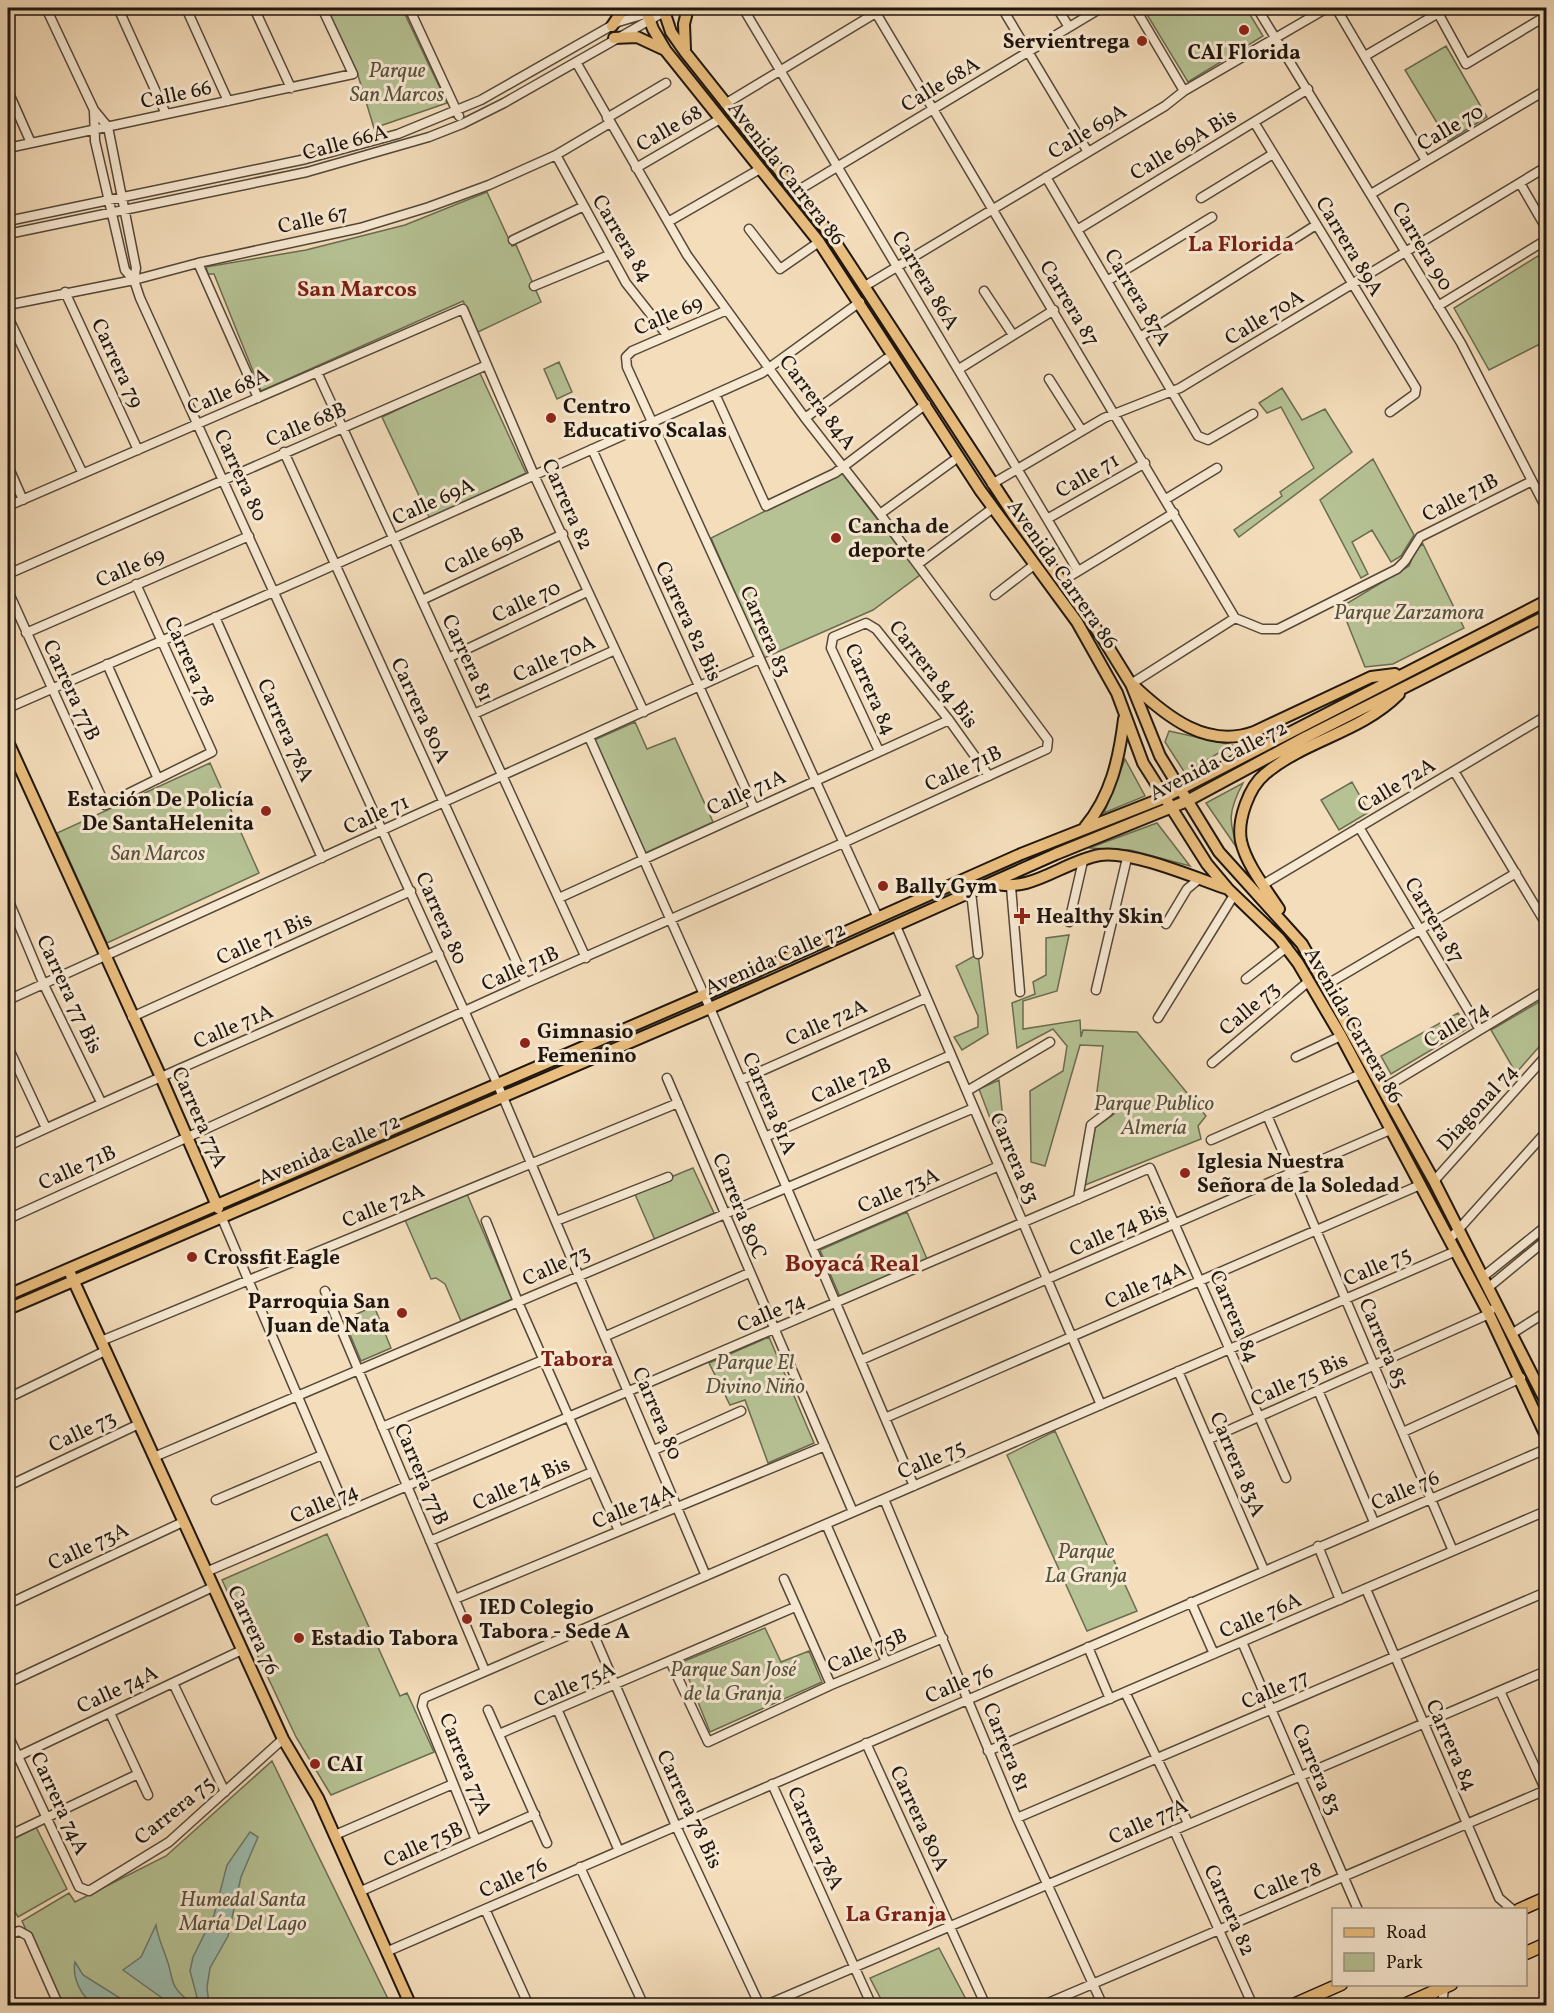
<svg xmlns="http://www.w3.org/2000/svg" width="1554" height="2013" viewBox="0 0 1554 2013" font-family="Vollkorn,serif">
<style>
.green{fill:#b6c294;stroke:#6a6c51;stroke-width:1.5}
.water{fill:#9cbcad;stroke:#6a7a6d;stroke-width:1.5}
.lines{fill:none;stroke-linecap:round;stroke-linejoin:round}
.minor-casing{stroke:#544839;stroke-width:11}
.major-casing{stroke:#1f160e;stroke-width:14}
.highway-casing{stroke:#1f160e;stroke-width:15}
.minor{stroke:#f8e9d3;stroke-width:8}
.major{stroke:#eabe7e;stroke-width:10}
.highway{stroke:#eabe7e;stroke-width:12}
.poi-dot{fill:#8f2418;stroke:#f8e9d3;stroke-width:2}
.labels{text-anchor:middle;stroke-width:6;stroke-linejoin:round;paint-order:stroke}
.poi-label{font-size:21px;font-weight:bold;fill:#1f160e;stroke:#f8e9d3;text-anchor:start}
.park-label{font-size:21px;font-style:italic;fill:#54523d;stroke:#f8e9d3}
.street-label{font-size:21px;fill:#1f160e;stroke:#f8e9d3}
.neighbourhood-label{font-size:22px;font-weight:bold;fill:#7a1f14;stroke:#f8e9d3}
.quarter-label{font-size:24px;font-weight:bold;fill:#7a1f14;stroke:#f8e9d3}
</style>
<rect width="100%" height="100%" fill="#f4ddbb"/>
<filter id="stains"><feTurbulence type="fractalNoise" baseFrequency=".00333" numOctaves="4"/><feColorMatrix values="0 0 0 0 .2 0 0 0 0 .09 0 0 0 0 .02 0 0 0 .5 -.17"/></filter>
<radialGradient id="worn" r=".72"><stop offset=".6" stop-color="#630" stop-opacity="0"/><stop offset="1" stop-color="#630" stop-opacity=".3"/></radialGradient>
<path class="green" d="M327,8H402L447,103L374,128L357,72Z
M1143,8H1246L1263,36L1188,82Z
M1446,46L1487,117L1448,141L1405,70Z
M487,192L512,246L516,245L541,302L478,332L463,301L261,391L214,274H208L206,267L306,250L405,225Z
M1546,251V341L1489,370L1454,308Z
M559,362L572,392L557,399L544,369Z
M479,371L526,473L430,519L382,417Z
M1282,388L1302,420L1325,409L1352,452L1239,537L1234,530L1282,496L1280,492L1314,468L1281,407L1267,413L1259,403Z
M1373,459L1414,535L1401,556L1391,562L1372,530L1352,542L1368,574L1361,578L1320,500Z
M842,473L920,575L873,610L764,658L711,538Z
M1423,544L1464,628L1393,664L1365,667L1341,607L1409,566L1416,549Z
M635,722L647,749L675,738L713,822L643,854L592,741Z
M1169,731L1232,745L1185,773L1165,742Z
M1125,759L1145,796L1104,813Z
M210,763L259,873L107,943L57,833Z
M1352,782L1369,812L1339,830L1321,800Z
M1243,783C1228,811 1228,822 1239,851L1206,803Z
M1157,823L1190,866L1130,850L1089,848Z
M1069,935L1057,991L1023,1001V1029L1080,1020L1081,1037L1083,1030L1137,1032L1206,1116L1198,1126L1201,1139L1085,1185L1095,1128L1114,1114L1096,1099L1103,1046L1080,1045L1045,1166L1031,1162L1030,1091L1063,1071L1067,1046L1053,1029L1017,1048L1012,1003L1035,994L1033,982L1046,975V938Z
M978,954L988,1034L962,1050L954,1037L978,1027V1016L956,966Z
M1544,999L1546,1003V1039L1516,1073L1491,1030Z
M1458,1013L1468,1028L1391,1074L1381,1056Z
M999,1080L1003,1120L993,1126L979,1089Z
M693,1168L714,1213L655,1240L634,1192Z
M467,1194L512,1299L461,1321L445,1284L436,1278L431,1279L405,1220Z
M907,1212L927,1259L840,1297L820,1250Z
M374,1306L391,1348L361,1361L344,1320Z
M769,1337L814,1443L768,1463L745,1400L730,1405L709,1363Z
M1055,1431L1137,1611L1087,1631L1007,1455Z
M327,1534L400,1696L407,1693L434,1752L331,1795L296,1737L222,1580Z
M765,1628L781,1662L809,1651L822,1682L710,1732L682,1662Z
M272,1761L391,2005H60L22,1921L69,1893L75,1902L166,1856Z
M36,1827L67,1889L18,1917L8,1900V1842Z
M939,1948L969,2005H884L870,1978Z"/>
<path class="water" d="M250,1832L258,1837L241,1877L228,1936L210,1968L207,1987L209,2005H172L123,1970L141,1957L156,1925C158,1938 162,1945 166,1957C174,1977 168,1986 189,2001L197,1997L190,1971L193,1957L214,1915L227,1865Z
M75,1962L83,1975L131,2005C121,2006 106,2009 97,2005C81,1999 72,1977 75,1962Z"/>
<g class="lines">
<g class="minor-casing">
<path id="minor" d="M46,8L94,110L108,127L136,268L134,280
M118,8L166,114
M186,8L228,101
M254,8L291,88
M409,8L459,116
M743,8L1078,571
M873,8L1235,618L1262,629H1278L1397,569L1405,561L1420,537L1532,481
M1002,8L1088,152
M1057,8L1069,27
M1135,8L1184,91
M1257,8L1461,343L1546,508
M1336,8L1426,161
M1438,13L1466,64L1546,16
M1365,56L1447,8
M8,91L31,143
M725,104L884,8
M94,110L95,141L125,270L134,280L140,298L497,1083L706,1576
M607,118L666,83
M1254,122L1416,388L1415,394L1390,412
M8,148L353,74L322,8
M556,155L626,283L667,335
M636,168L720,119
M1046,177L1198,436L1208,440L1253,414
M1520,183L1546,228
M797,191L1101,8
M1371,194L1546,90
M1201,198L1273,154
M8,221L306,159L398,134L481,100L618,22L652,12
M668,222L760,169
M749,229L780,269L819,242
M1077,230L1308,89
M8,234L307,172L429,137L462,124L504,103L671,8
M513,240L582,207
M198,263L258,398
M1107,281L1212,217
M534,286L609,255
M865,286L1165,106L1184,91L1327,8
M984,291L1013,335
M65,292L138,450
M8,305L134,280L198,263L360,228L429,207L489,185L556,155L610,123
M1438,306L1546,240
M727,310L632,351L626,357L627,367L878,918
M8,317L82,472
M1140,337L1316,225
M959,369L1054,310
M317,372L586,958
M1049,379L1082,431
M715,394L766,506L835,473L926,404
M805,418L886,359
M592,449L754,808
M284,452L526,983
M8,466L23,500
M992,484L1104,418L1180,388L1546,167
M1166,499L1217,468
M8,506L463,309L534,475L644,712
M880,514L953,461
M1047,519L1145,463
M918,564L993,508
M8,574L487,365
M1062,581L1174,513
M8,591L105,805L212,752L136,584
M995,595L1034,565
M422,600L563,534
M215,617L322,858
M26,633L249,536
M448,658L587,592
M107,664L158,779
M1131,684L1235,618
M8,708L303,579L762,373L860,302
M474,714L615,650
M589,737L710,1008L914,1486
M879,751L831,648L833,637L866,623L876,629L949,720L989,776
M1454,771L1546,924
M1359,827L1480,1030
M1544,851L1546,849
M1264,884L1546,716
M1011,887L1020,992
M971,892L978,954
M559,898L949,720
M8,899L44,985L101,1102
M1069,922L1083,861
M1166,924L1187,889L1199,879
M896,926L1101,1405
M1246,979L1287,947
M1326,985L1516,873
M1096,990L1127,858
M8,1000L759,659
M132,1017L411,891
M1158,1018L1234,895
M8,1047L46,1128
M1296,1057L1341,1036
M1212,1063L1309,981
M667,1078L853,1512
M741,1080L926,998
M1384,1088L1546,990
M967,1091L1050,1042
M1267,1115L1453,1551
M765,1137L951,1055
M1211,1140L1361,1074
M8,1146C150,1080 296,1019 439,954
M1434,1181L1546,1056
M1078,1199L1091,1125L1108,1112
M221,1216L347,1512
M8,1219L526,983L843,843L1047,749L1048,740L880,514L805,418L687,255L576,62
M486,1221L518,1302L619,1531
M556,1221L668,1177
M1449,1240L1546,1132
M812,1247L999,1166
M1484,1276L1546,1226
M1489,1287L1546,1240
M325,1291L485,1671
M1513,1333L1546,1312
M606,1336L749,1273
M101,1341L678,1103
M861,1360L1390,1130
M1178,1371L1264,1570
M1318,1390L1374,1522
M8,1398L105,1351
M885,1418L1420,1185
M382,1427L543,1360
M1403,1432L1521,1378
M1209,1439L1489,1314L1491,1310
M654,1450L741,1411
M154,1457L974,1108
M8,1486L139,1424
M884,1499L1017,1818L1103,2006
M216,1500L322,1455
M826,1524L886,1662
M430,1541L592,1472
M1318,1546L1340,1600
M206,1572L1150,1168L1286,1478
M784,1579L831,1685
M1366,1589L1499,1898L1513,1910
M455,1599L825,1446
M1191,1602L1214,1654
M8,1604L183,1522
M590,1626L676,1826L760,2006
M1242,1642L1358,1910
M1088,1647L1110,1699
M670,1661L708,1742L831,1685L943,1638
M8,1683L213,1587
M173,1683L225,1792
M1500,1691L1546,1791
M1125,1692L1188,1823
M488,1710L547,1843
M558,1711L619,1851
M110,1713L148,1795
M499,1734L795,1607
M8,1735L79,1887L89,1891L169,1842L283,1739
M866,1743L986,2006
M988,1751L1546,1511
M8,1761L242,1650
M772,1784L872,2006
M1017,1818L1546,1592
M1174,1830L1253,2006
M335,1835L453,1784
M8,1836L138,1774
M476,1840L422,1706L424,1698L1456,1251
M580,1867L644,2006
M359,1892L535,1814
M485,1909L529,2006
M8,1935L19,1931L28,1936L59,2006
M386,1952L1546,1449
M764,2006L1546,1671
M1041,2006L1546,1790
M1442,2006L1444,1988"/>
</g>
<g class="major-casing">
<path id="major" d="M645,8L653,29L666,51L819,242L980,490L1077,622L1117,693L1143,763L1207,864L1228,889L1279,938L1298,963L1341,1036L1489,1314L1546,1436
M663,8L671,32L685,52L830,234L1013,514L1102,637L1131,684L1160,756L1219,852L1302,944L1434,1181L1546,1402
M612,26L624,8
M614,38L637,37L665,50
M685,49L684,24L688,8
M1134,686C1167,717 1207,749 1254,732L1371,677L1395,674
M8,742L160,1075L218,1208
M1085,827C1111,796 1119,759 1124,719
M991,883C1032,894 1061,862 1100,855C1130,850 1196,878 1225,888
M1279,909C1266,889 1246,864 1241,841C1237,820 1249,787 1265,774C1305,740 1360,733 1399,694
M70,1273L283,1739L318,1798L411,2006
M8,1295L704,995L1021,854L1163,798L1546,601
M8,1309L710,1008L1056,854L1187,801L1304,738L1546,616"/>
</g>
<g class="highway-casing">
<path id="highway" d="M1519,1910L1546,1898
M1526,1953L1546,1944
M1291,2006L1341,1984
M1402,2006L1451,1984"/>
</g>
<use href="#minor" class="minor"/>
<use href="#major" class="major"/>
<use href="#highway" class="highway"/>
</g>
<g class="poi-dot">
<circle cx="1244" cy="30" r="6"/>
<circle cx="1142" cy="41" r="6"/>
<circle cx="551" cy="418" r="6"/>
<circle cx="836" cy="538" r="6"/>
<circle cx="266" cy="811" r="6"/>
<circle cx="883" cy="886" r="6"/>
<path d="M1019 907h6v6h6v6h-6v6h-6v-6h-6v-6h6z"/>
<circle cx="525" cy="1043" r="6"/>
<circle cx="1185" cy="1173" r="6"/>
<circle cx="192" cy="1257" r="6"/>
<circle cx="402" cy="1313" r="6"/>
<circle cx="467" cy="1619" r="6"/>
<circle cx="299" cy="1638" r="6"/>
<circle cx="315" cy="1764" r="6"/>
</g>
<g class="labels">
<g class="poi-label">
<text x="1130" y="48" text-anchor="end">Servientrega</text>
<text x="1244" y="59" text-anchor="middle">CAI Florida</text>
<text x="563" y="413">Centro<tspan x="563" dy="24">Educativo Scalas</tspan></text>
<text x="848" y="533">Cancha de<tspan x="848" dy="24">deporte</tspan></text>
<text x="254" y="806" text-anchor="end">Estación De Policía<tspan x="254" dy="24">De SantaHelenita</tspan></text>
<text x="895" y="893">Bally Gym</text>
<text x="1036" y="923">Healthy Skin</text>
<text x="537" y="1038">Gimnasio<tspan x="537" dy="24">Femenino</tspan></text>
<text x="1197" y="1168">Iglesia Nuestra<tspan x="1197" dy="24">Señora de la Soledad</tspan></text>
<text x="204" y="1264">Crossfit Eagle</text>
<text x="390" y="1308" text-anchor="end">Parroquia San<tspan x="390" dy="24">Juan de Nata</tspan></text>
<text x="479" y="1614">IED Colegio<tspan x="479" dy="24">Tabora - Sede A</tspan></text>
<text x="311" y="1645">Estadio Tabora</text>
<text x="327" y="1771">CAI</text>
</g>
<g class="park-label">
<text x="397" y="77">Parque<tspan x="397" dy="24">San Marcos</tspan></text>
<text x="1409" y="619">Parque Zarzamora</text>
<text x="158" y="860">San Marcos</text>
<text x="1154" y="1110">Parque Publico<tspan x="1154" dy="24">Almería</tspan></text>
<text x="755" y="1369">Parque El<tspan x="755" dy="24">Divino Niño</tspan></text>
<text x="1086" y="1558">Parque<tspan x="1086" dy="24">La Granja</tspan></text>
<text x="733" y="1676">Parque San José<tspan x="733" dy="24">de la Granja</tspan></text>
<text x="243" y="1906">Humedal Santa<tspan x="243" dy="24">María Del Lago</tspan></text>
</g>
<g class="street-label">
<text transform="translate(940 84) rotate(-31)" y="7">Calle 68A</text>
<text transform="translate(176 94) rotate(-12)" y="7">Calle 66</text>
<text transform="translate(1450 127) rotate(-30)" y="7">Calle 70</text>
<text transform="translate(669 128) rotate(-30)" y="7">Calle 68</text>
<text transform="translate(1087 131) rotate(-31)" y="7">Calle 69A</text>
<text transform="translate(345 142) rotate(-15)" y="7">Calle 66A</text>
<text transform="translate(1183 144) rotate(-31)" y="7">Calle 69A Bis</text>
<text transform="translate(787 173) rotate(52)" y="7">Avenida Carrera 86</text>
<text transform="translate(313 219) rotate(-12)" y="7">Calle 67</text>
<text transform="translate(623 238) rotate(59)" y="7">Carrera 84</text>
<text transform="translate(1350 246) rotate(59)" y="7">Carrera 89A</text>
<text transform="translate(1423 246) rotate(59)" y="7">Carrera 90</text>
<text transform="translate(926 280) rotate(59)" y="7">Carrera 86A</text>
<text transform="translate(1138 297) rotate(59)" y="7">Carrera 87A</text>
<text transform="translate(1070 303) rotate(59)" y="7">Carrera 87</text>
<text transform="translate(668 315) rotate(-23)" y="7">Calle 69</text>
<text transform="translate(1264 317) rotate(-31)" y="7">Calle 70A</text>
<text transform="translate(118 363) rotate(65)" y="7">Carrera 79</text>
<text transform="translate(228 391) rotate(-24)" y="7">Calle 68A</text>
<text transform="translate(818 402) rotate(53)" y="7">Carrera 84A</text>
<text transform="translate(306 424) rotate(-23)" y="7">Calle 68B</text>
<text transform="translate(241 475) rotate(65)" y="7">Carrera 80</text>
<text transform="translate(1087 475) rotate(-30)" y="7">Calle 71</text>
<text transform="translate(1460 497) rotate(-27)" y="7">Calle 71B</text>
<text transform="translate(433 501) rotate(-24)" y="7">Calle 69A</text>
<text transform="translate(568 504) rotate(66)" y="7">Carrera 82</text>
<text transform="translate(484 550) rotate(-25)" y="7">Calle 69B</text>
<text transform="translate(130 567) rotate(-23)" y="7">Calle 69</text>
<text transform="translate(1063 574) rotate(55)" y="7">Avenida Carrera 86</text>
<text transform="translate(526 601) rotate(-25)" y="7">Calle 70</text>
<text transform="translate(689 621) rotate(65)" y="7">Carrera 82 Bis</text>
<text transform="translate(766 631) rotate(66)" y="7">Carrera 83</text>
<text transform="translate(468 658) rotate(65)" y="7">Carrera 81</text>
<text transform="translate(554 658) rotate(-24)" y="7">Calle 70A</text>
<text transform="translate(190 661) rotate(66)" y="7">Carrera 78</text>
<text transform="translate(934 674) rotate(52)" y="7">Carrera 84 Bis</text>
<text transform="translate(871 689) rotate(66)" y="7">Carrera 84</text>
<text transform="translate(72 690) rotate(65)" y="7">Carrera 77B</text>
<text transform="translate(421 710) rotate(65)" y="7">Carrera 80A</text>
<text transform="translate(286 730) rotate(66)" y="7">Carrera 78A</text>
<text transform="translate(1218 760) rotate(-27)" y="7">Avenida Calle 72</text>
<text transform="translate(963 768) rotate(-25)" y="7">Calle 71B</text>
<text transform="translate(1396 785) rotate(-31)" y="7">Calle 72A</text>
<text transform="translate(746 792) rotate(-24)" y="7">Calle 71A</text>
<text transform="translate(376 814) rotate(-24)" y="7">Calle 71</text>
<text transform="translate(442 918) rotate(66)" y="7">Carrera 80</text>
<text transform="translate(1435 920) rotate(59)" y="7">Carrera 87</text>
<text transform="translate(264 938) rotate(-24)" y="7">Calle 71 Bis</text>
<text transform="translate(775 958) rotate(-24)" y="7">Avenida Calle 72</text>
<text transform="translate(520 968) rotate(-24)" y="7">Calle 71B</text>
<text transform="translate(70 994) rotate(65)" y="7">Carrera 77 Bis</text>
<text transform="translate(1249 1008) rotate(-40)" y="7">Calle 73</text>
<text transform="translate(826 1022) rotate(-24)" y="7">Calle 72A</text>
<text transform="translate(1456 1024) rotate(-31)" y="7">Calle 74</text>
<text transform="translate(1354 1025) rotate(60)" y="7">Avenida Carrera 86</text>
<text transform="translate(233 1026) rotate(-23)" y="7">Calle 71A</text>
<text transform="translate(851 1080) rotate(-24)" y="7">Calle 72B</text>
<text transform="translate(770 1103) rotate(67)" y="7">Carrera 81A</text>
<text transform="translate(1477 1107) rotate(-48)" y="7">Diagonal 74</text>
<text transform="translate(200 1117) rotate(66)" y="7">Carrera 77A</text>
<text transform="translate(329 1149) rotate(-23)" y="7">Avenida Calle 72</text>
<text transform="translate(1015 1158) rotate(67)" y="7">Carrera 83</text>
<text transform="translate(77 1167) rotate(-24)" y="7">Calle 71B</text>
<text transform="translate(898 1190) rotate(-23)" y="7">Calle 73A</text>
<text transform="translate(383 1205) rotate(-22)" y="7">Calle 72A</text>
<text transform="translate(740 1206) rotate(68)" y="7">Carrera 80C</text>
<text transform="translate(1118 1229) rotate(-24)" y="7">Calle 74 Bis</text>
<text transform="translate(556 1265) rotate(-24)" y="7">Calle 73</text>
<text transform="translate(1377 1266) rotate(-23)" y="7">Calle 75</text>
<text transform="translate(1145 1285) rotate(-24)" y="7">Calle 74A</text>
<text transform="translate(771 1312) rotate(-23)" y="7">Calle 74</text>
<text transform="translate(1235 1316) rotate(67)" y="7">Carrera 84</text>
<text transform="translate(1384 1343) rotate(67)" y="7">Carrera 85</text>
<text transform="translate(1299 1379) rotate(-24)" y="7">Calle 75 Bis</text>
<text transform="translate(658 1413) rotate(67)" y="7">Carrera 80</text>
<text transform="translate(82 1431) rotate(-25)" y="7">Calle 73</text>
<text transform="translate(931 1459) rotate(-23)" y="7">Calle 75</text>
<text transform="translate(1238 1464) rotate(67)" y="7">Carrera 83A</text>
<text transform="translate(422 1474) rotate(67)" y="7">Carrera 77B</text>
<text transform="translate(521 1483) rotate(-24)" y="7">Calle 74 Bis</text>
<text transform="translate(1405 1490) rotate(-23)" y="7">Calle 76</text>
<text transform="translate(324 1503) rotate(-23)" y="7">Calle 74</text>
<text transform="translate(633 1506) rotate(-22)" y="7">Calle 74A</text>
<text transform="translate(88 1546) rotate(-25)" y="7">Calle 73A</text>
<text transform="translate(1260 1615) rotate(-23)" y="7">Calle 76A</text>
<text transform="translate(254 1630) rotate(65)" y="7">Carrera 76</text>
<text transform="translate(867 1650) rotate(-23)" y="7">Calle 75B</text>
<text transform="translate(959 1683) rotate(-23)" y="7">Calle 76</text>
<text transform="translate(574 1684) rotate(-23)" y="7">Calle 75A</text>
<text transform="translate(117 1689) rotate(-25)" y="7">Calle 74A</text>
<text transform="translate(1275 1689) rotate(-23)" y="7">Calle 77</text>
<text transform="translate(1452 1745) rotate(66)" y="7">Carrera 84</text>
<text transform="translate(1007 1747) rotate(68)" y="7">Carrera 81</text>
<text transform="translate(466 1764) rotate(68)" y="7">Carrera 77A</text>
<text transform="translate(1317 1769) rotate(67)" y="7">Carrera 83</text>
<text transform="translate(60 1803) rotate(65)" y="7">Carrera 74A</text>
<text transform="translate(690 1809) rotate(65)" y="7">Carrera 78 Bis</text>
<text transform="translate(174 1810) rotate(-39)" y="7">Carrera 75</text>
<text transform="translate(920 1818) rotate(65)" y="7">Carrera 80A</text>
<text transform="translate(1148 1821) rotate(-24)" y="7">Calle 77A</text>
<text transform="translate(816 1838) rotate(66)" y="7">Carrera 78A</text>
<text transform="translate(423 1844) rotate(-24)" y="7">Calle 75B</text>
<text transform="translate(513 1877) rotate(-24)" y="7">Calle 76</text>
<text transform="translate(1287 1881) rotate(-23)" y="7">Calle 78</text>
<text transform="translate(1230 1910) rotate(66)" y="7">Carrera 82</text>
</g>
<g class="neighbourhood-label">
<text x="1241" y="251">La Florida</text>
<text x="357" y="296">San Marcos</text>
<text x="577" y="1366">Tabora</text>
<text x="896" y="1921">La Granja</text>
</g>
<g class="quarter-label">
<text x="852" y="1271">Boyacá Real</text>
</g>
</g>
<rect width="1554" height="2013" fill="none" stroke="#f4ddbb" stroke-width="30"/>
<rect x="9" y="9" width="1536" height="1995" fill="none" stroke="#1f160e" stroke-width="3"/>
<rect x="15" y="15" width="1524" height="1983" fill="none" stroke="#1f160e" stroke-width="1.5"/>
<rect x="1332" y="1908" width="195" height="78" fill="#f8e9d3" stroke="#a19584" stroke-width="1.5"/>
<rect x="1344" y="1928" width="30" height="9" fill="#eabe7e" stroke="#a19584" stroke-width="1.5"/>
<text x="1386" y="1938" font-size="18" fill="#1f160e">Road</text>
<rect x="1344" y="1953" width="30" height="18" fill="#b6c294" stroke="#a19584" stroke-width="1.5"/>
<text x="1386" y="1968" font-size="18" fill="#1f160e">Park</text>
<rect width="100%" height="100%" filter="url(#stains)"/>
<rect width="100%" height="100%" fill="url(#worn)"/>
</svg>
